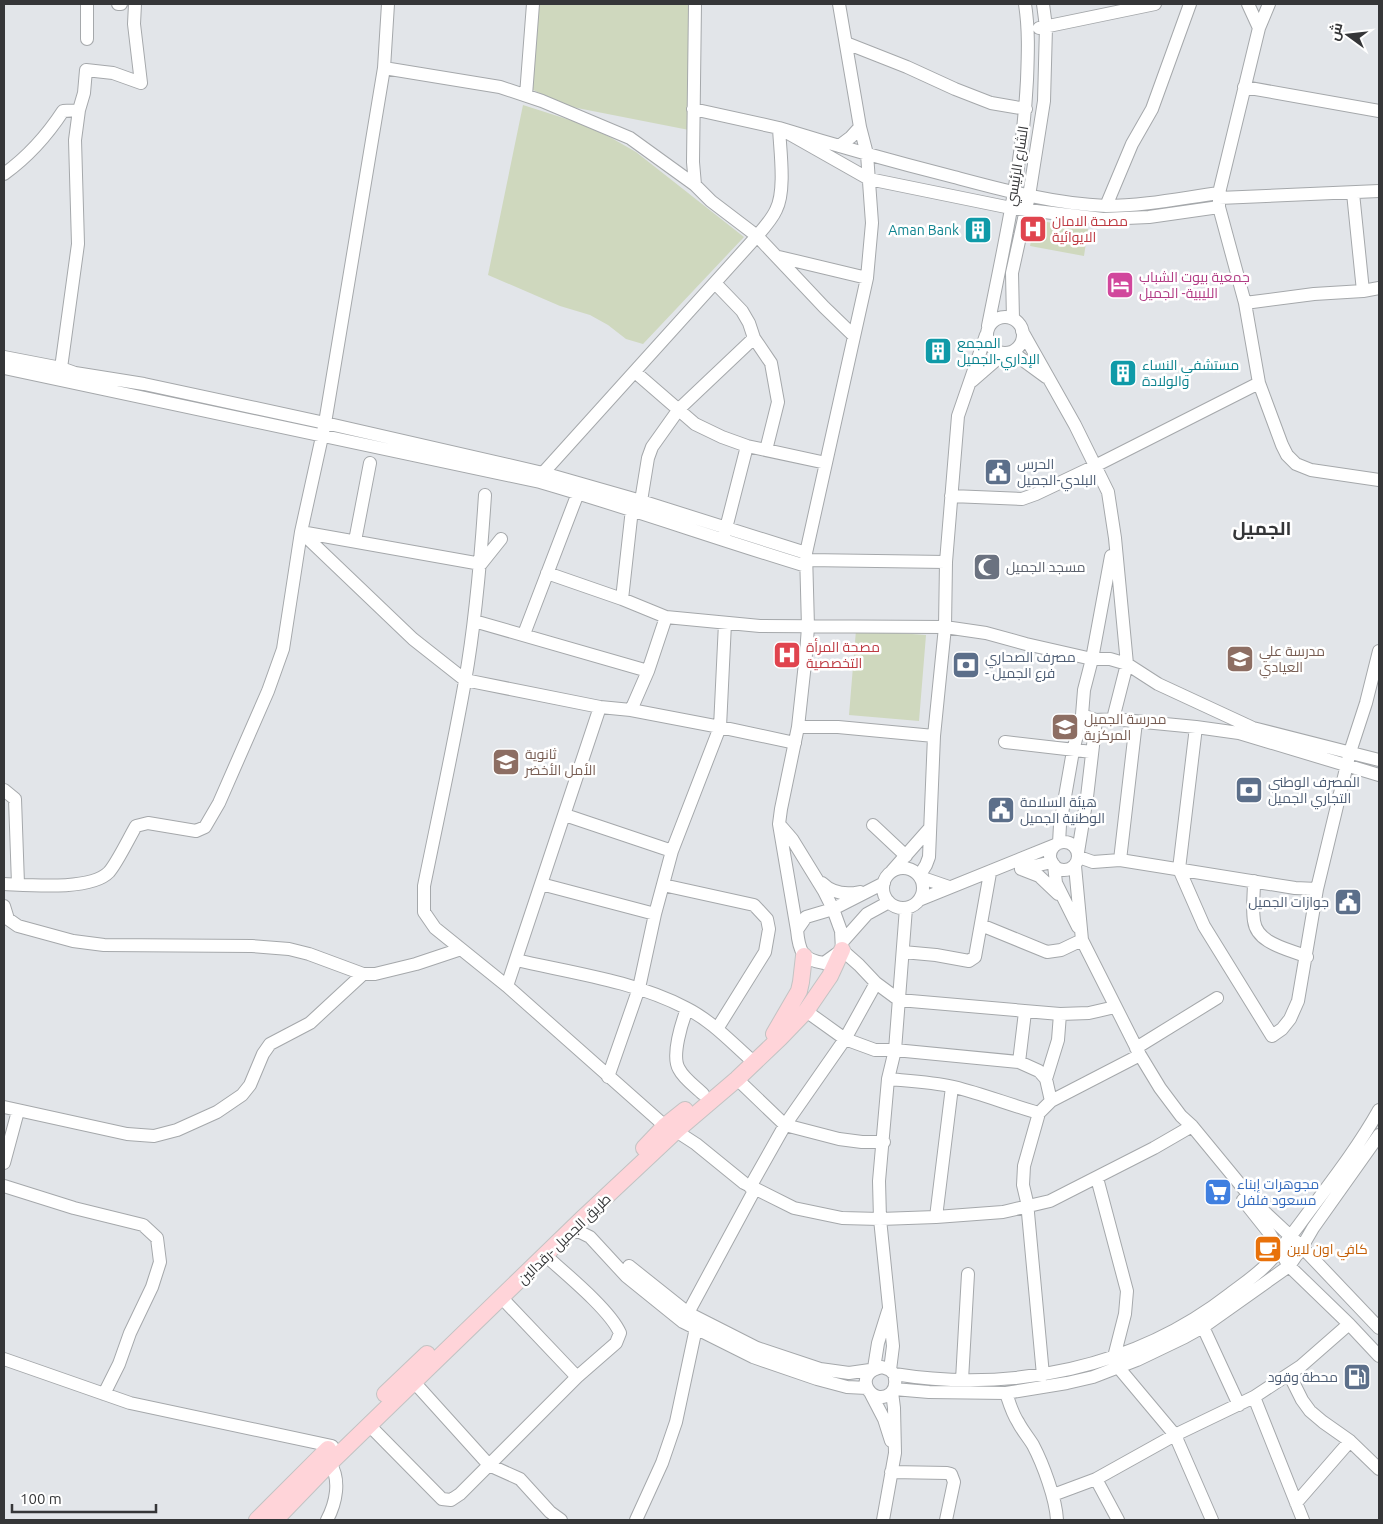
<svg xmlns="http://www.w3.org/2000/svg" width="1383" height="1524" viewBox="0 0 1383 1524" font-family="Ubuntu,Cairo,sans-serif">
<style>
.green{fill:#cfd8be}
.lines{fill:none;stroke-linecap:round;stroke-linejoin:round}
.minor-casing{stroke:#a5a8ab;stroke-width:14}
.major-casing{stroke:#c2c3c3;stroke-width:18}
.minor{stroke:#fff;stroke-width:12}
.major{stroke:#ffd4d9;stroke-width:16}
.labels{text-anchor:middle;stroke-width:5;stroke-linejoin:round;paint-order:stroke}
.street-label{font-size:14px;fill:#353638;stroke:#fff}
.health-label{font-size:14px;fill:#be3a42;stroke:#fff;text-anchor:start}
.culture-label{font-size:14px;fill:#0d838f;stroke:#fff;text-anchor:start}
.hotel-label{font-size:14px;fill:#b23c85;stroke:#fff;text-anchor:start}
.service-label{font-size:14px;fill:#4e5e75;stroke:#fff;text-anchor:start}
.worship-label{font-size:14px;fill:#5b616d;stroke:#fff;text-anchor:start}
.education-label{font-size:14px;fill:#785e54;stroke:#fff;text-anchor:start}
.shop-label{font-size:14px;fill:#366cbe;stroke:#fff;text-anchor:start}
.food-label{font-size:14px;fill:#c56008;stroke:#fff;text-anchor:start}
.district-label{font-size:19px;font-weight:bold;fill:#353638;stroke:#fff}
</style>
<rect width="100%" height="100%" fill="#e2e5e9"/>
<path class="green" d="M538,4H690L689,130L567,106L529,88Z
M523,105L573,121L608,136L636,152L744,237L643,344L626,339L608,325L590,315L560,306L488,275Z
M1035,220L1088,229L1084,256L1030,246Z
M856,630L926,635L919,721L849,715Z"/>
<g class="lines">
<g class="minor-casing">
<path id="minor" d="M87,4V39
M118,4H121
M695,4L693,162L695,185L711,201L757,236L824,307L854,336
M1248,4L1259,28
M1269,4L1259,28L1219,193V207L1245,303L1259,383L1282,445L1287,455L1296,464L1311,470L1379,480
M1039,28L1155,4
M846,43L907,67L955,89L991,103L1026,109
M384,68L500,87L542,101L630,138L695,185
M1244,87L1379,111
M526,95L533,4
M693,109L779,128L869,179L1011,208L1103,219L1149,217L1219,207
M839,146L851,137L860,127
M4,174C29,156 46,137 63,111L79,110L84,93L86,70L113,73L141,83L134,24L135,4
M1353,193L1363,291
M1219,198L1379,191
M1106,206L1132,144L1152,109L1190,4
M779,257L867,278
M715,283L742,311L749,323L754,338L771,363L778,402L766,450
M1245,303L1314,294L1363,291L1379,288
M987 335a18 18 0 1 1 36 0a18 18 0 1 1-36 0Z
M1013,319L1012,273L1029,196L1044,101L1046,27L1043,4
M988,326C1004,245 1023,163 1027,80C1028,54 1029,30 1025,4
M1022,331L1075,425L1108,492L1115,538L1127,664L1113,719
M1012,352L1046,377
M4,357L61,368L75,373L144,384L325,423L543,473L641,501L806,553
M4,368L540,482C630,508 717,539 806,566
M61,368L78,244L75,140L79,110
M635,372L695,424L722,437L747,446L826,463
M972,381L1003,354
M543,473L757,236C764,228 772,219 776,210C786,191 780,150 779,128C837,146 895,162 954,177C1003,190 1054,204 1106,206C1144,206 1182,198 1219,193
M485,495C481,557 476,619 465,681C453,749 438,817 424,886V912L435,928L507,986L665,1126
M951,496L1022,499L1036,494L1095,466L1259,383
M641,501L648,458L652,447L679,409L754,338
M301,532L413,639L465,680L600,707L631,710L720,727L795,743
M301,532L481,564L501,539
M724,536L747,446
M355,541L370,463
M807,560L946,562
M547,573L622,599L666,617L760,626L945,627L986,633L1026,644L1092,659H1110L1127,664L1158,684L1253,728L1379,760
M622,599L632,509
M474,621L648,671L666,617
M524,634L578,493
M631,710L648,671
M1082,715L1096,720L1113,719L1196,727L1239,733L1379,775
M798,727H838L934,736
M1196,727L1179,869L1204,926L1272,1036L1282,1029L1290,1019L1298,1001L1317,889
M1005,742L1092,752
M4,790L15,799L18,884
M565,815L672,851
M779,824L792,839L824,891L833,909L884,883
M873,825L906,856
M1050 856a14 14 0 1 1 28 0a14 14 0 1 1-28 0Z
M1059,843L1060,825L1073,751L1082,715L1084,690L1092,659L1111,556
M1078,852L1087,797L1096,720
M1079,857L1093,862L1120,860L1295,888L1317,889L1350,752L1366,703L1379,651
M1120,860L1136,722
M1054,865L1056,883L1078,927
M1075,866L1082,940L1140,1055L1160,1088L1181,1116L1192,1126L1257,1205L1302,1247L1379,1328
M883 888a20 20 0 1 1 40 0a20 20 0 1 1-40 0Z
M1021,869L1039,876L1058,894
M1021,869L1052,862
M892,871L930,828
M919,876L926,865L929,857L934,736L945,627L946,562L958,416L986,335
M920,877L949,887
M1254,881C1254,894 1252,908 1254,921C1257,944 1289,949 1307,957
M822,883C833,894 846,895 860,892
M4,884C28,885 91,891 109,872C117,863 129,838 136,826L148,823L196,831L205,827L219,803L268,691L283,649L301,532L325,423L384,68L388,4
M541,884L655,914L672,851L720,727L725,623
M663,885L754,905L767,919L769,929L765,952L717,1029
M919,900L1055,845
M4,906L8,919L18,926L73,941L104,945L252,946L289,949L309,954L363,974H375L416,964L461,949
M833,909L841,931L842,950L824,963C802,960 799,951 797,930L806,917Z
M981,925L1047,952L1061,950L1082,940
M797,930L779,824L781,809L798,727L806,654L808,627L806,553L867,278L872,223L867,154L860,127L839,4
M843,941L867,914L889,902
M842,950L859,965L876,983
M903,952L936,955L969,961L975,957L990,873
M516,960C573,973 634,981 686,1008C710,1020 729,1040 749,1058
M507,986L600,707
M687,1009C682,1022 671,1056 679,1069C684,1079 696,1087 703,1094
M806,1011L845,1039L875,1050H895L1019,1062L1039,1071L1046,1079L1051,1101
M1136,1048L1217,998
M1019,1062L1025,1012
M608,1077L639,988L655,914
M737,1079L785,1125L839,1139L862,1142H884
M888,1079C910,1081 932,1082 954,1087C983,1094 1010,1105 1039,1113L1051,1101L1140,1055
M1046,1079L1058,1040L1060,1014
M4,1107L127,1134L154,1136L177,1130L217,1112L242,1095L250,1085L263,1054L270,1044L310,1023L363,974
M1039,1113L1024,1166L1023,1185L1027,1202L1043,1375
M676,1131L696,1144L744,1183L794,1208L842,1218L880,1219L936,1217L1003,1212L1050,1201L1154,1148L1192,1126
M4,1163L18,1111
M1097,1178L1127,1291L1125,1314L1114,1357
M4,1186L74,1208L143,1225L157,1238L160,1262L152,1287L130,1333L119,1364L104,1394
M750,1187L785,1125L845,1039L876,983L899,1000L1060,1014L1089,1013L1115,1007
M1243,1200L1270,1234L1289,1266L1349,1324L1379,1356
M936,1217L952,1087
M569,1232H580L590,1237L626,1276L683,1322L753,1357L817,1379L847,1387L867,1388
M629,1266L688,1313L757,1348L820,1369L849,1373L870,1370
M501,1297L577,1377
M688,1313L755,1189
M1203,1327L1239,1405
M4,1359L130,1403L332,1446
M1118,1367L1175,1435L1212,1520
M874,1368L878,1343L888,1311
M890,1370L893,1346L880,1219L879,1181L888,1079L895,1050L906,908
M894,1374C896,1381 896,1388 891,1393C872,1409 850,1373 882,1367L890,1370L894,1374C1012,1393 1135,1368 1230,1294C1243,1284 1257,1275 1268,1263C1280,1251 1289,1238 1299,1225C1327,1187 1356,1151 1379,1110
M1289,1374L1302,1400L1310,1411L1323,1422L1350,1441L1379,1469
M962,1380L968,1274
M414,1382L489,1465L520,1479L550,1512L561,1520
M894,1389L929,1392L1006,1393L1067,1383L1093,1377L1137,1360L1185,1337L1203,1327L1289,1266L1302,1247L1313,1228L1379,1135
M1006,1393C1009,1402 1012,1413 1018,1422C1022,1430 1028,1437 1033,1445C1043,1464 1056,1499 1057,1520
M871,1394L884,1419L891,1441
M1254,1397L1303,1520
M369,1425L442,1499L451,1500L460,1494L577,1377L616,1343L620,1333C610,1310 566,1274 546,1256
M891,1472L947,1473L951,1474L954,1482L946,1520
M1096,1479L1118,1520
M1053,1495L1096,1479L1175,1435L1254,1397L1301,1366L1349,1324
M1296,1503L1350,1441
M327,1520C336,1503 341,1480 330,1463
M636,1520L662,1463L676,1422L696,1328
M883,1520L895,1453L894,1408L892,1392"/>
</g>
<g class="major-casing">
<path id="major" d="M774,1034L799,991L801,982L804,956
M644,1148L665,1126L685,1110
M385,1394L427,1354
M257,1520L328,1449
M275,1520L330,1463L582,1219L676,1131L737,1079L780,1038L806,1011L830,976L842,950"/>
</g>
<use href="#minor" class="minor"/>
<use href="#major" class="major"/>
</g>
<defs>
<g id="hospital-square" transform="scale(1.4375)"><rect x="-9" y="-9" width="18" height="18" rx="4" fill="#e0444e" stroke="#fff"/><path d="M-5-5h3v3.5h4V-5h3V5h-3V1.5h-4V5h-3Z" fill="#fff"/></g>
<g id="building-square" transform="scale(1.4375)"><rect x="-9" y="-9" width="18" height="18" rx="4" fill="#0f9aa8" stroke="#fff"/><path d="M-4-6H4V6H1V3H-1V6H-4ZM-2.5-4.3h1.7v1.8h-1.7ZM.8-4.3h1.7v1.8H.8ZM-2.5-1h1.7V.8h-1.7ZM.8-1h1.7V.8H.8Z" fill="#fff"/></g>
<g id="hotel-square" transform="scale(1.4375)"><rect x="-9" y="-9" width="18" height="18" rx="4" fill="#d1479c" stroke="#fff"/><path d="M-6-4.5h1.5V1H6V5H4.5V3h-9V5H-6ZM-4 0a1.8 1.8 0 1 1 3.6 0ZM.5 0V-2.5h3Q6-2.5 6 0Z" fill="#fff"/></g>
<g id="civic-square" transform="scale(1.4375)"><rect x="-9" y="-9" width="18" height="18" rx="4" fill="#5c6f8a" stroke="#fff"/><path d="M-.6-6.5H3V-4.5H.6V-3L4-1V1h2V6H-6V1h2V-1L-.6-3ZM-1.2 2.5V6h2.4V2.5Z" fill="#fff"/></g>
<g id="mosque-square" transform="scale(1.4375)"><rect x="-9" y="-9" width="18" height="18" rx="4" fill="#6b7280" stroke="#fff"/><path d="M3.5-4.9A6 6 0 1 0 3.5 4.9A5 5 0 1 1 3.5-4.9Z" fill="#fff"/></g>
<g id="school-square" transform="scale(1.4375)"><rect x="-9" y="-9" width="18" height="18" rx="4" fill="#8d6e63" stroke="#fff"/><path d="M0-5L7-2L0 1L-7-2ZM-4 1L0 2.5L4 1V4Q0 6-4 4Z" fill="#fff"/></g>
<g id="bank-square" transform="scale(1.4375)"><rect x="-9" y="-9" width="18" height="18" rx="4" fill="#5c6f8a" stroke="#fff"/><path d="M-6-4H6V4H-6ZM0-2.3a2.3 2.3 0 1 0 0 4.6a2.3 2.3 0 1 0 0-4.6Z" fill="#fff"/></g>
<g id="supermarket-square" transform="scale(1.4375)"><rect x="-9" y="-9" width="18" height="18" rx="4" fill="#3f7fe0" stroke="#fff"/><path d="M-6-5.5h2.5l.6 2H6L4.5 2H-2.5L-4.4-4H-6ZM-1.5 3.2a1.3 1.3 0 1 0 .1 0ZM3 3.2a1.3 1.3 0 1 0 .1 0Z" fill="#fff"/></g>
<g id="cafe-square" transform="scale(1.4375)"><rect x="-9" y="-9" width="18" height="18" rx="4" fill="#e8710a" stroke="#fff"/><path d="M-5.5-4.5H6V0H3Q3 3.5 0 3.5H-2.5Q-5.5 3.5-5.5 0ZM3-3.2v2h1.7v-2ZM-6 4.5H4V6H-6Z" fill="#fff"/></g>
<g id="fuel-square" transform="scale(1.4375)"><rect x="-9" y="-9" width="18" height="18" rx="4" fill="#5c6f8a" stroke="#fff"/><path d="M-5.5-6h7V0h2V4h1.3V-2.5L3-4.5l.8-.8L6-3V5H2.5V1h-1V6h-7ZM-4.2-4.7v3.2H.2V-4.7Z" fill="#fff"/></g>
</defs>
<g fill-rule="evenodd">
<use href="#hospital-square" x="1033" y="229"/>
<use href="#building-square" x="978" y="230"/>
<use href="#hotel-square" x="1120" y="285"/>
<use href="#building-square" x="938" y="351"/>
<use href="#building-square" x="1123" y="373"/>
<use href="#civic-square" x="998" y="472"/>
<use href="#mosque-square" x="987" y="567"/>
<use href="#hospital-square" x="787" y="655"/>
<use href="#school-square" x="1240" y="659"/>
<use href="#bank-square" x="966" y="665"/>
<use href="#school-square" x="1065" y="727"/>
<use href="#school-square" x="506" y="762"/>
<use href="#bank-square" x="1249" y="790"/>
<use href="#civic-square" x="1001" y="810"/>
<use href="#civic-square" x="1348" y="902"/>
<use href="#supermarket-square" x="1218" y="1192"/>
<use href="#cafe-square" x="1268" y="1249"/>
<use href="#fuel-square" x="1357" y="1377"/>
</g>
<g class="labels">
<g class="street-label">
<text transform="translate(1017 166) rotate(-81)" y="5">الشارع الرئيسي</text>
<text transform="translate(564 1239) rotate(-44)" y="5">طريق الجميل -رقدالين</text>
</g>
<g class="health-label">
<text x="1052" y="226">مصحة الامان<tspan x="1052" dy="16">الايوائية</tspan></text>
<text x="806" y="652">مصحة المرأة<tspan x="806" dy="16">التخصصية</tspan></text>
</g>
<g class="culture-label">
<text x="959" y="235" text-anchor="end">Aman Bank</text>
<text x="957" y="348">المجمع<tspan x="957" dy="16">الإداري-الجميل</tspan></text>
<text x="1142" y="370">مستشفي النساء<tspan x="1142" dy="16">والولادة</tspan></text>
</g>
<g class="hotel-label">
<text x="1139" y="282">جمعية بيوت الشباب<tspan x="1139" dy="16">الليبية- الجميل</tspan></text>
</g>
<g class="service-label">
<text x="1017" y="469">الحرس<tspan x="1017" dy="16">البلدي-الجميل</tspan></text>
<text x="985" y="662">مصرف الصحاري<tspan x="985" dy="16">- فرع الجميل</tspan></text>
<text x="1268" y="787">المصرف الوطني<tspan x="1268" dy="16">التجاري الجميل</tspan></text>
<text x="1020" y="807">هيئة السلامة<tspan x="1020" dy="16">الوطنية الجميل</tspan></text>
<text x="1329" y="907" text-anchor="end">جوازات الجميل</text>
<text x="1338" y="1382" text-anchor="end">محطة وقود</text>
</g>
<g class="worship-label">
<text x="1006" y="572">مسجد الجميل</text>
</g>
<g class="education-label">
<text x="1259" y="656">مدرسة علي<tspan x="1259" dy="16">العيادي</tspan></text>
<text x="1084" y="724">مدرسة الجميل<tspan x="1084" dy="16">المركزية</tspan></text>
<text x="525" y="759">ثانوية<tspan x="525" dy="16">الأمل الأخضر</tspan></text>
</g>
<g class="shop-label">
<text x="1237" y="1189">مجوهرات إبناء<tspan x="1237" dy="16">مسعود فلفل</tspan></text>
</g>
<g class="food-label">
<text x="1287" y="1254">كافي اون لاين</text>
</g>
<g class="district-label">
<text x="1262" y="535">الجميل</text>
</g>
</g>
<rect width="1383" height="1524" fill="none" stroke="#353638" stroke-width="10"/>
<g transform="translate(1348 35) rotate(285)" stroke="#ffffff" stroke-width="4" paint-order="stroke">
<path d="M0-4L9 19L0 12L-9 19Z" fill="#353638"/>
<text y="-8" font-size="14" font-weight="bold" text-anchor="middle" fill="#353638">ش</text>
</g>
<path d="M12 1504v8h144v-8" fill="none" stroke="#353638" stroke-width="2.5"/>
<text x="20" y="1504" font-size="15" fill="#353638" stroke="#ffffff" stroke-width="4" paint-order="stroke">100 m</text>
</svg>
